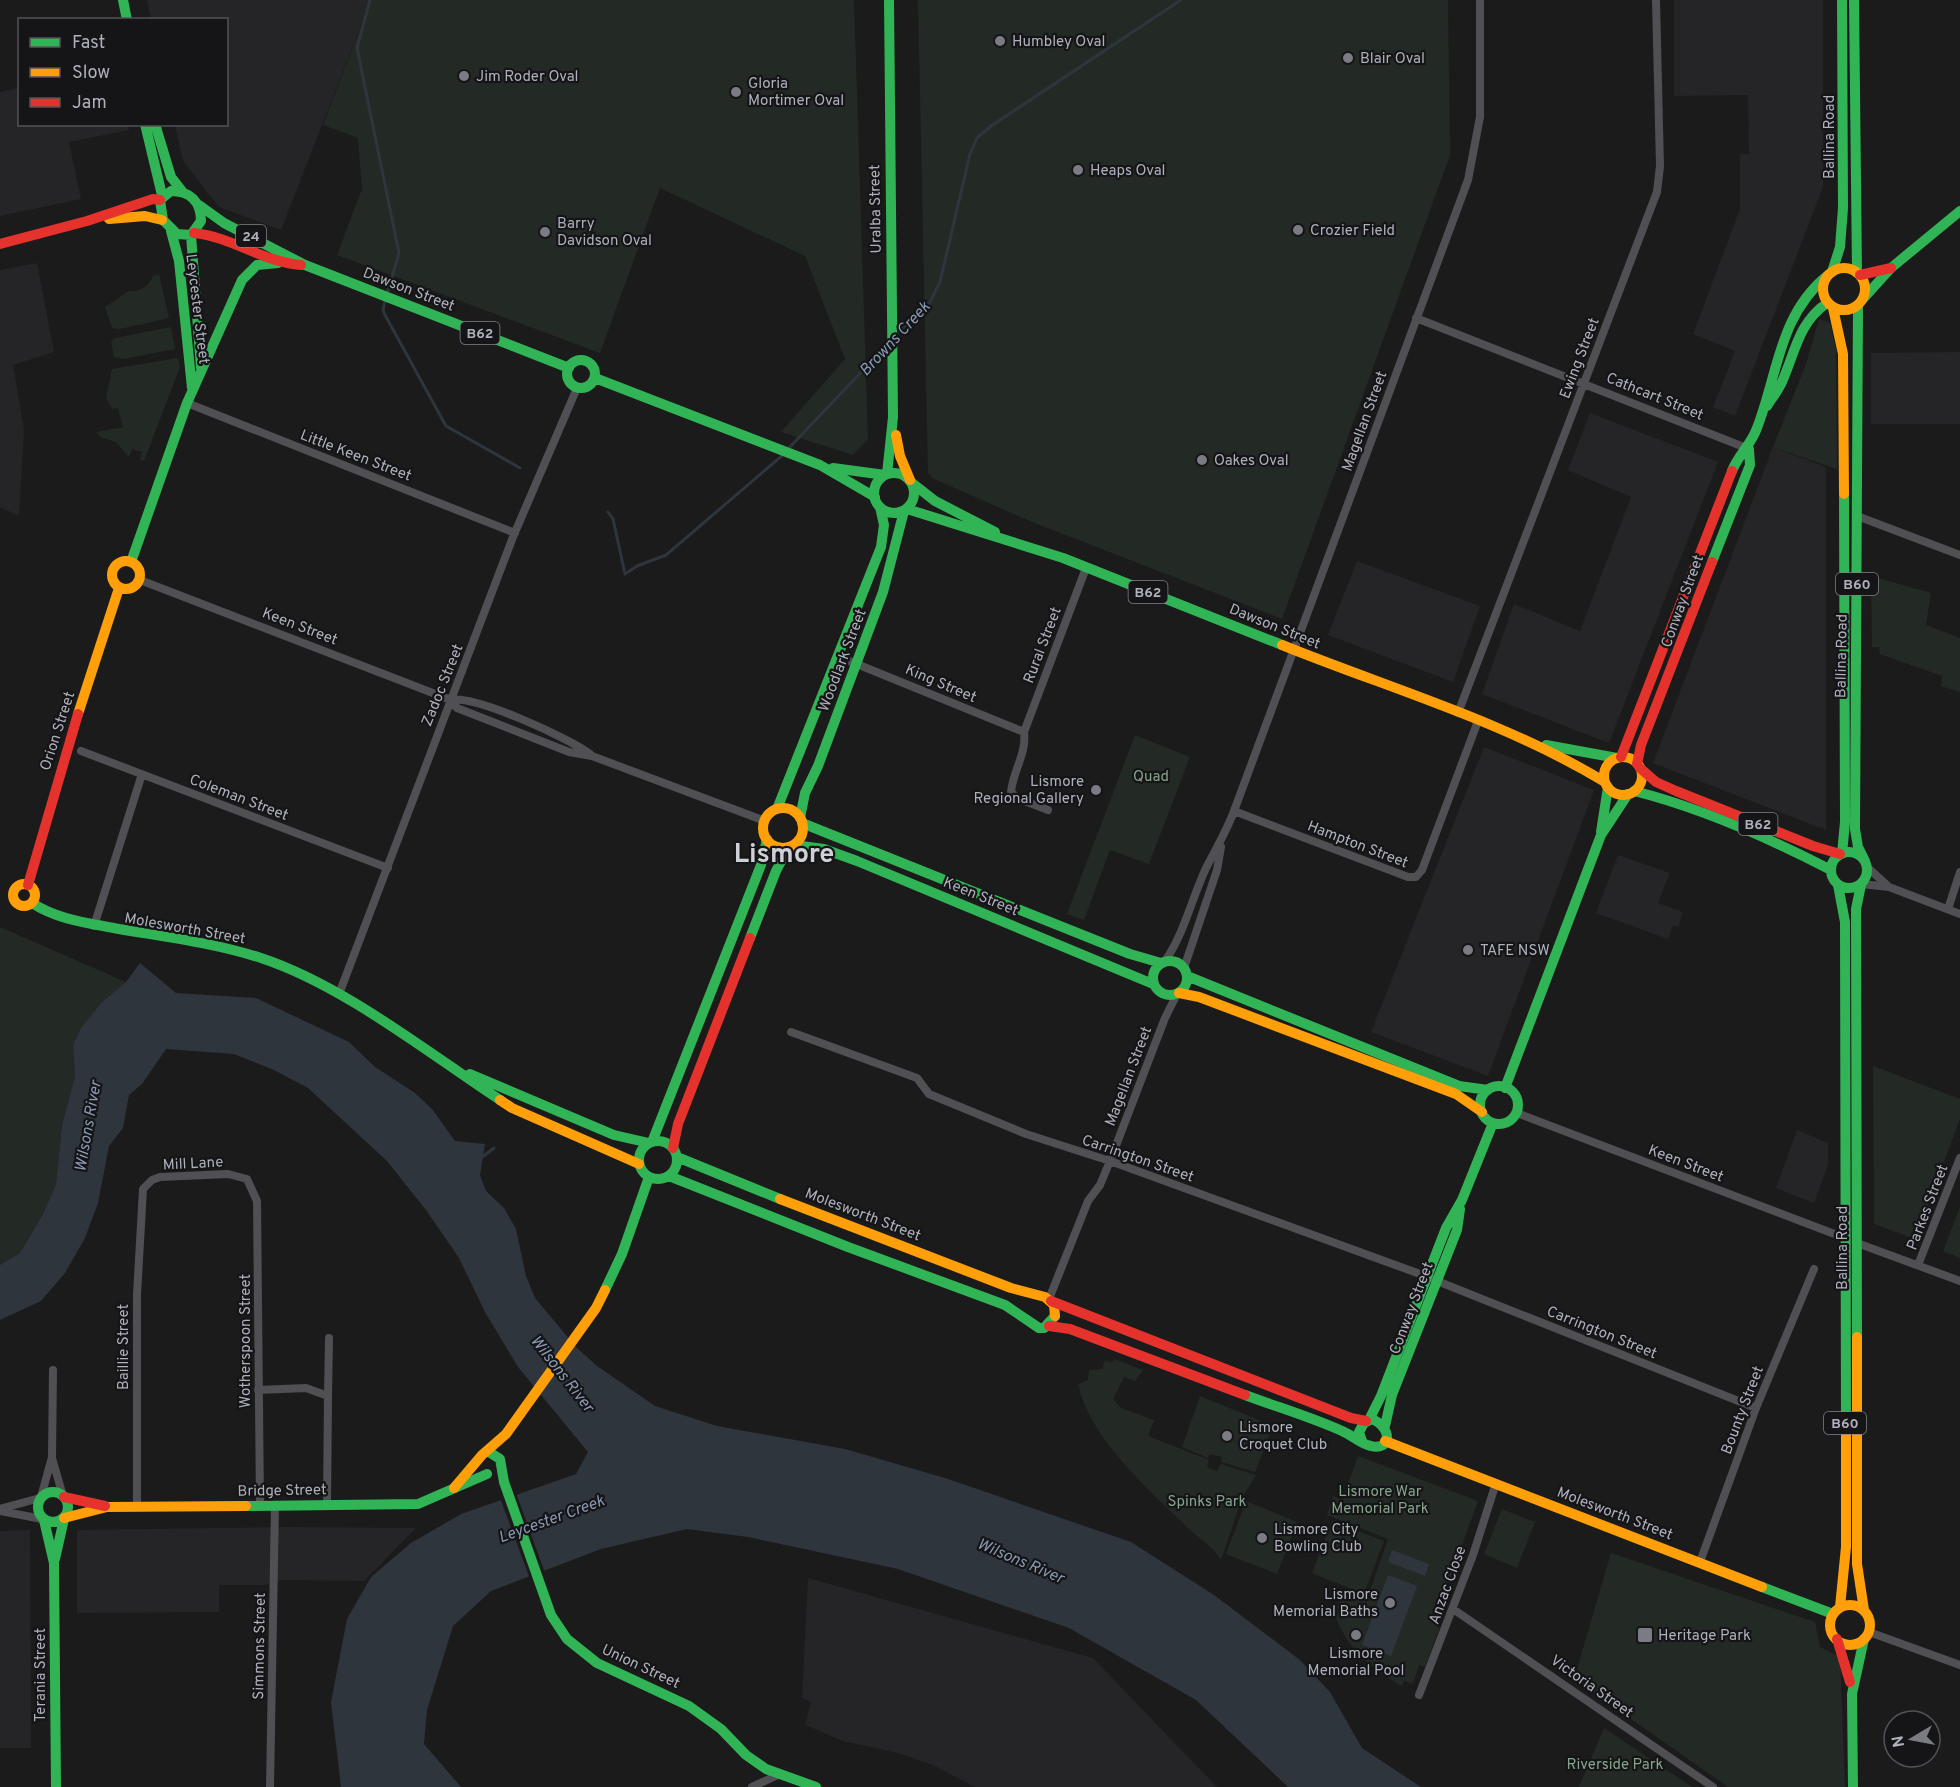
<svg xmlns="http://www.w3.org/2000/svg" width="1960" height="1787" viewBox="0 0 1960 1787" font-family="Overpass,sans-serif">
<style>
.built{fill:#252527}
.green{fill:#232a25}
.water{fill:#2f353d}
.pier{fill:#1b1b1b}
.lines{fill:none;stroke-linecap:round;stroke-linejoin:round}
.stream{stroke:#2f353d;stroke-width:3}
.street{stroke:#505054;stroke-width:8}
.fast{stroke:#30b455;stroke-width:10}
.slow{stroke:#ff9f0a;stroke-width:10}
.jam{stroke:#e5322d;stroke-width:10}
.poi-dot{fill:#7b7c83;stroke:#151517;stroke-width:2}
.labels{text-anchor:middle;stroke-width:4.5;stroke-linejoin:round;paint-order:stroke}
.shield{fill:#151517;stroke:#80828a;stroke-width:1.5}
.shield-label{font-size:14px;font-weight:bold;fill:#aeb0bb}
.poi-label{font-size:15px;fill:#aeb0bb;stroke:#151517;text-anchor:start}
.street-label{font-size:15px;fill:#aeb0bb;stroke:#151517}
.park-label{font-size:15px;fill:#86a48b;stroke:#151517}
.water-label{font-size:16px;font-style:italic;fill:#889ab3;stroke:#151517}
.town-label{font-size:27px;font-weight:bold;fill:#ced0d7;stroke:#151517}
</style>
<rect width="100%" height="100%" fill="#1b1b1b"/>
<path class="built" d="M147,0H371L281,230L219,207L183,161L175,125L226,124V20L151,19Z
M1674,0H1823V187L1735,416L1713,407L1735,351L1693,334L1740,209V154H1749L1748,95L1674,96Z
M19,88L20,124L128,125L129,130L69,142L81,199L0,216V92Z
M37,263L54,352L13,365L24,429L19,516L0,507V270Z
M1960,352V424H1871V353Z
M1590,413L1718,462L1609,743L1482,694L1514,604L1580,631L1631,497L1568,470Z
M1773,447L1826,467V830L1653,763Z
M1357,561L1480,606L1453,682L1328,635Z
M1484,747L1594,790L1488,1076L1371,1032Z
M1618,855L1670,873L1658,903L1683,912L1678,927L1673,925L1668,939L1596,913Z
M1797,1130L1828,1143V1165L1814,1203L1776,1188Z
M284,1527L416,1528L364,1581L282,1580L265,1585H219V1612L77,1613V1530Z
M30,1530L31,1748H0V1531Z
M808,1578L1093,1658L1217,1787H975L933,1765L898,1753L843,1741L805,1725L811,1702L802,1698Z"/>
<path class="green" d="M371,0H854L868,439L853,455L781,432L845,359L805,256L660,188L600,353L337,255L362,189L358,138L323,125Z
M918,0H1448L1450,155L1282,619L1032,522L932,478L928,472Z
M159,274L169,318L120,329L112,328L105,307L129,291C139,293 150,285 153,276Z
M1819,319L1830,323L1836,349L1837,469L1773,447L1806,364Z
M171,327L175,349L123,359L114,357L111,341L115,338Z
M178,358L180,367L144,461L140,460L142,452L132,449L129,457L116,442L100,437L96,432L123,427L118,408L112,409L106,398L112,369Z
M1871,576L1931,593L1926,625L1960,638V692L1941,686L1942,676L1880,654L1879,647H1872Z
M1135,735L1190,757L1149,864L1110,850L1084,920L1067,914Z
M0,927L126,982L103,1001L73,1045L75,1076L62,1125L56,1184L43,1214L20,1253L0,1265Z
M1873,1066L1960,1099V1119L1915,1239L1874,1224Z
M1960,1207V1258L1943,1251Z
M1114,1359L1143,1370L1135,1381L1124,1377L1113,1399L1121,1408L1154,1420L1148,1436L1209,1460L1207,1467L1217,1471L1221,1464L1256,1475L1242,1498L1221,1560C1214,1547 1199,1539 1188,1528C1149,1490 1090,1439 1078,1384L1088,1380L1089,1370L1102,1369L1105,1360L1112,1363Z
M1200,1396L1273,1426L1255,1472L1221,1462L1222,1457L1210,1454L1208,1458L1182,1447Z
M1358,1456L1478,1501L1434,1623L1440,1626L1425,1667L1419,1665L1413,1684L1404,1681L1402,1686C1372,1669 1349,1651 1336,1618L1339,1609L1337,1607L1344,1592L1363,1599L1369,1593L1388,1539L1327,1515L1333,1496L1342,1500Z
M1246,1501L1297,1522L1277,1574L1226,1554Z
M1502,1509L1535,1522L1517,1568L1484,1554Z
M1332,1521L1384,1541L1364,1594L1312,1573Z
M1611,1553L1815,1622L1820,1647L1840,1657L1845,1787H1728L1574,1679Z
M1604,1728L1692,1787H1579Z"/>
<path class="water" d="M140,963L176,993L256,998L349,1042L375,1067L415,1093L432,1109L455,1141L485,1144L480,1175L486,1191L504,1208L516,1229L526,1276L535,1298L576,1347L597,1366L655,1406L717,1426L845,1449L945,1478L1131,1542L1214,1595L1300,1660L1330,1692L1362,1748L1421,1787H1288L1196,1700L1069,1628L898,1569L748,1537L687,1529L601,1549L491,1591L453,1626L427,1710L424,1744L461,1787H341L331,1702L347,1619L371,1577L411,1543L461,1514L576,1474L588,1452L518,1367L485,1312L459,1258L426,1210L387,1161L308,1088L274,1070L234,1054L166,1049L142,1084L129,1095L123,1128L109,1146L98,1203L85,1238L65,1273L41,1301L0,1320V1265L20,1253L43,1214L56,1184L62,1125L75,1076L73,1045L81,1028L103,1001L126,982Z
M1392,1550L1429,1564L1425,1576L1388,1562Z
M1388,1575L1417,1586L1391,1656L1362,1645Z"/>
<path class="pier" d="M516,1493L545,1573L530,1579L500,1498Z"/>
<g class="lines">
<path class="stream" d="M370,0L357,48L399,253L387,294
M385,300L383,310L385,315L446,426L520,468
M895,336L930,302L940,282L970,154L977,138L991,126L1181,0
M788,449L889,343
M608,512L613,519L625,574L637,566L666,555L784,454
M481,1158L494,1148"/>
<path class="street" d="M1416,318L1749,449
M187,403L515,533
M1857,516L1960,555
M140,580L451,700L457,708L569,752L592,756L765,821
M837,656L1024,732C1027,753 1013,771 1011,792L1017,798L1048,810
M451,700C475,695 569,738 590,754
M1458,713L1657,192L1660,166L1656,0
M1024,732L1086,568
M81,751L388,868
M1234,811L1408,877H1416L1422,870L1478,721
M1867,867L1889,887
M1862,884L1889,887L1960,914
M1948,909L1960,872
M94,926L142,774
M1165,961C1185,932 1192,897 1207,866C1217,847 1227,830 1234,811L1468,180L1480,117V0
M1184,968L1217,870L1221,847
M339,994L513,537L577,388
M791,1032L917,1078L929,1094L1026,1134L1110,1161L1431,1278
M1517,1113L1845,1238
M1857,1243L1960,1281
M1918,1265L1960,1158
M1437,1281L1756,1408
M1049,1299L1088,1201L1100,1185L1110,1161L1165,1018L1177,994
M258,1390L306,1388L328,1396L327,1505
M328,1396L329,1338
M52,1458L63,1496
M41,1497L52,1457L53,1370
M137,1506V1295L143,1189L152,1180L160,1177L228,1174L247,1179L257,1201L260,1505
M0,1509L40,1498
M0,1511L42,1519
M1700,1562L1756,1408L1814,1269
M1453,1609L1713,1787
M1869,1632L1960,1665
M1419,1695L1473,1555L1496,1483
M270,1787L275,1505
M752,1787L780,1774"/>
<path class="fast" d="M123,0L127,20
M1854,0L1857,273
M145,124L162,195
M155,124L171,177L182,191
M171,191C190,191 201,202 201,221L191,235L177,234L163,220L160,200Z
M199,205L224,223L305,265L569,368
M171,231L179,261L192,388
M191,235L201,368
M1832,272L1840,247L1843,208L1842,0
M1862,300L1891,268L1960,211
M1858,305L1855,829L1858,847L1865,861
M567 374a14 14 0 1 1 28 0a14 14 0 1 1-28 0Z
M595,378L820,465L875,497
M1767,406C1772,398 1778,391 1782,382C1795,353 1798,323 1827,303
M833,468L885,475
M1732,471C1738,455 1751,445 1757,428C1778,374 1779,315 1827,276
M874 493a20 20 0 1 1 40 0a20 20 0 1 1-40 0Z
M887,474L893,417L889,0
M912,483L935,501L995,532
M907,509L1063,558L1282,645
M131,562L187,403L242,280L257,265L278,263
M1712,562L1750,465L1749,449
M1546,745L1617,758
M1634,791C1702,808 1769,838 1831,870
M777,809L881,547L884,525L880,507
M800,818L805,793L818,766L883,592L904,511
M802,823L1130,954L1161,963
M1601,832L1608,787
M794,845L824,849L857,861L1153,984
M1831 870a18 18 0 1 1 36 0a18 18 0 1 1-36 0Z
M1842,854L1845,822L1844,494
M1838,885L1845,922L1846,1423
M32,903C58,920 89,923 119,929C166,937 215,943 261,958C343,985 427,1052 500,1100
M750,938L776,871L788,848
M1153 978a17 17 0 1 1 34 0a17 17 0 1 1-34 0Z
M1187,976L1459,1086L1488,1090
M470,1074L614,1135L649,1143
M1480 1105a19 19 0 1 1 38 0a19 19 0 1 1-38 0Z
M1505,1088L1601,835L1628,794
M639 1160a19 19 0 1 1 38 0a19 19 0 1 1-38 0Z
M652,1142L761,865L767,839
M677,1157L780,1199
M669,1176L848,1247L1005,1305L1039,1328H1044L1055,1316
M605,1290L622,1254L649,1177
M1857,1337L1856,909L1861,885
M1245,1395C1277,1407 1311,1417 1342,1431C1352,1435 1360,1444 1371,1446C1390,1451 1394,1429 1372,1419L1364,1423L1359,1432L1362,1441
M1369,1420L1381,1396L1446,1228L1462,1200L1493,1123
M1385,1426L1392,1395L1457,1230L1460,1209
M489,1452L500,1459L504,1482L551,1615L567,1639L597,1663L689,1706L721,1729L746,1755L766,1769L816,1787
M38 1507a15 15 0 1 1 30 0a15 15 0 1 1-30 0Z
M246,1506L418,1504L487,1474
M44,1520L54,1563L56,1787
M55,1559L64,1519
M1762,1587L1833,1614
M1853,1787L1852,1694L1864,1639"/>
<path class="slow" d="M109,219L145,216L162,220
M1823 289a21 21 0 1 1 42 0a21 21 0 1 1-42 0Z
M1833,308L1843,354L1844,494
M896,435L900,456L910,480
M112 575a14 14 0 1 1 28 0a14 14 0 1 1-28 0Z
M1282,645C1391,689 1504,721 1605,782
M78,714L119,588
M1604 776a19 19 0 1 1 38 0a19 19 0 1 1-38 0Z
M763 828a20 20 0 1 1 40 0a20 20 0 1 1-40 0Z
M13 895a11 11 0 1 1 22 0a11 11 0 1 1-22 0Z
M1179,993L1199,997L1456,1094L1482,1112
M500,1100L512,1108L639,1164
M780,1199L1011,1288L1045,1297L1054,1305L1055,1316
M1857,1337V1564L1864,1610
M1385,1441L1762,1587
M454,1488L482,1455L506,1434L596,1308L605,1290
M64,1518L107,1507L246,1506
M1830 1625a20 20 0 1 1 40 0a20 20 0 1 1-40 0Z
M1840,1607L1846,1547V1423"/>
<path class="jam" d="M194,233C232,237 263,262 301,265
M0,244L87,221L153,199L160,200
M1860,275L1891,268
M1621,757L1732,471
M1637,764L1641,745L1712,562
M1640,768L1656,782L1676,791L1813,846L1840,854
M28,885L78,714
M673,1148L678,1124L750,938
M1051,1301L1351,1418L1366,1421
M1049,1326L1070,1329L1245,1395
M64,1497L105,1506
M1837,1639L1850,1682"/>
</g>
<g class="poi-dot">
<circle cx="1000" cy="41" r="6"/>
<circle cx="1348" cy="58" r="6"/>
<circle cx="464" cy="76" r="6"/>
<circle cx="736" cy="92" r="6"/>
<circle cx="1078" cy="170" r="6"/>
<circle cx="1298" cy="230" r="6"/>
<circle cx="545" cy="232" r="6"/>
<circle cx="1202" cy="460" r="6"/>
<circle cx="1096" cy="790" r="6"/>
<circle cx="1468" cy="950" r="6"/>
<circle cx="1227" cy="1436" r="6"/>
<circle cx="1262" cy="1538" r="6"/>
<circle cx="1390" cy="1603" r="6"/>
<circle cx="1356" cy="1635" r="6"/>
<rect x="1637" y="1627" width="16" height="16" rx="3"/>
</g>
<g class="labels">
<g class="shield">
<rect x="236" y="225" width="30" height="22" rx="4.5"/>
<rect x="460.5" y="322" width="39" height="22" rx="4.5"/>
<rect x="1836" y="573" width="42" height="22" rx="4.5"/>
<rect x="1128.5" y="581" width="39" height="22" rx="4.5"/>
<rect x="1738.5" y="813" width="39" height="22" rx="4.5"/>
<rect x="1824" y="1412" width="42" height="22" rx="4.5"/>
</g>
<g class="shield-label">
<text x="251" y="241">24</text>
<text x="480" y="338">B62</text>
<text x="1857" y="589">B60</text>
<text x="1148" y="597">B62</text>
<text x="1758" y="829">B62</text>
<text x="1845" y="1428">B60</text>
</g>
<g class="poi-label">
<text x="1012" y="46">Humbley Oval</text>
<text x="1360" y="63">Blair Oval</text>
<text x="476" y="81">Jim Roder Oval</text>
<text x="748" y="88">Gloria<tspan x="748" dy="17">Mortimer Oval</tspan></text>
<text x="1090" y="175">Heaps Oval</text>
<text x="557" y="228">Barry<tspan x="557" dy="17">Davidson Oval</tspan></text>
<text x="1310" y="235">Crozier Field</text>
<text x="1214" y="465">Oakes Oval</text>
<text x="1084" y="786" text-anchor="end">Lismore<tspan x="1084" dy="17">Regional Gallery</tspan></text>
<text x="1480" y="955">TAFE NSW</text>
<text x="1239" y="1432">Lismore<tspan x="1239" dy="17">Croquet Club</tspan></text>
<text x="1274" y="1534">Lismore City<tspan x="1274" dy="17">Bowling Club</tspan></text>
<text x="1378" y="1599" text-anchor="end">Lismore<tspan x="1378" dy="17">Memorial Baths</tspan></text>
<text x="1658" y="1640">Heritage Park</text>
<text x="1356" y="1658" text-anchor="middle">Lismore<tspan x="1356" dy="17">Memorial Pool</tspan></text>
</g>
<g class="street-label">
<text transform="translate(1829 137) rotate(-90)" y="5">Ballina Road</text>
<text transform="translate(875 209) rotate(-91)" y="5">Uralba Street</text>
<text transform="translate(409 289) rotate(21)" y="5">Dawson Street</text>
<text transform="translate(198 309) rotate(83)" y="5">Leycester Street</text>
<text transform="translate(1579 358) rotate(-69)" y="5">Ewing Street</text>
<text transform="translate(1655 396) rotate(22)" y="5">Cathcart Street</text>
<text transform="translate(1364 421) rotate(-70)" y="5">Magellan Street</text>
<text transform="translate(356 455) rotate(21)" y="5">Little Keen Street</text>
<text transform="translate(1682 601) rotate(-70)" y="5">Conway Street</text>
<text transform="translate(300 626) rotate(21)" y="5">Keen Street</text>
<text transform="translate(1275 626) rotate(22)" y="5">Dawson Street</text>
<text transform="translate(1042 645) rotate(-69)" y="5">Rural Street</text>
<text transform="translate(1841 656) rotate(-89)" y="5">Ballina Road</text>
<text transform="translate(842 660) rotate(-69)" y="5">Woodlark Street</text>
<text transform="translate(941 683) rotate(23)" y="5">King Street</text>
<text transform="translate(442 685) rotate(-68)" y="5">Zadoc Street</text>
<text transform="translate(57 731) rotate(-72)" y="5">Orion Street</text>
<text transform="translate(239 797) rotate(21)" y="5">Coleman Street</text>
<text transform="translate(1358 844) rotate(21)" y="5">Hampton Street</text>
<text transform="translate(981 896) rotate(22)" y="5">Keen Street</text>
<text transform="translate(185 928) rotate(10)" y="5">Molesworth Street</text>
<text transform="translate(1128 1076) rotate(-69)" y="5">Magellan Street</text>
<text transform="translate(1138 1158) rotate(19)" y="5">Carrington Street</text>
<text transform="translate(193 1163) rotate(-3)" y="5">Mill Lane</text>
<text transform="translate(1686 1163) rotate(21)" y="5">Keen Street</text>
<text transform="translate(1927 1207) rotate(-69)" y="5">Parkes Street</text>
<text transform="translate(863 1214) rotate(21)" y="5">Molesworth Street</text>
<text transform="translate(1842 1248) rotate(-90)" y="5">Ballina Road</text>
<text transform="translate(1411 1308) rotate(-69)" y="5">Conway Street</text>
<text transform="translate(1602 1332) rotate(22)" y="5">Carrington Street</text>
<text transform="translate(245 1341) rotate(-90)" y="5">Wotherspoon Street</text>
<text transform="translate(123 1347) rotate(-90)" y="5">Baillie Street</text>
<text transform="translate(1742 1410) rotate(-69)" y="5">Bounty Street</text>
<text transform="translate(282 1490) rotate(-1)" y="5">Bridge Street</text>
<text transform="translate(1615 1513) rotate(21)" y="5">Molesworth Street</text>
<text transform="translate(1447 1585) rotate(-70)" y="5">Anzac Close</text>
<text transform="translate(259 1646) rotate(-89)" y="5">Simmons Street</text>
<text transform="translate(641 1666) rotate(25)" y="5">Union Street</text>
<text transform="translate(40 1675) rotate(-90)" y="5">Terania Street</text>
<text transform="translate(1592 1686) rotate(35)" y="5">Victoria Street</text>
</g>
<g class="park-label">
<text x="1151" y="781">Quad</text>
<text x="1380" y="1496">Lismore War<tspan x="1380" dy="17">Memorial Park</tspan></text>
<text x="1207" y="1506">Spinks Park</text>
<text x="1615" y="1769">Riverside Park</text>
</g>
<g class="water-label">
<text transform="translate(894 338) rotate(-47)" y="6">Browns Creek</text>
<text transform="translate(87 1126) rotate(-80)" y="6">Wilsons River</text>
<text transform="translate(563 1373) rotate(52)" y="6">Wilsons River</text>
<text transform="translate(551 1518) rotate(-20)" y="6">Leycester Creek</text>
<text transform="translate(1021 1560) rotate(23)" y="6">Wilsons River</text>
</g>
<g class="town-label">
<text x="784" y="862">Lismore</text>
</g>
</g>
<rect x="18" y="18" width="210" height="108" fill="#151517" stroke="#525359" stroke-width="1.5"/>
<rect x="30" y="38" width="30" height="9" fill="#30b455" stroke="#525359" stroke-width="1.5"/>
<text x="72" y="48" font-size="18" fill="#aeb0bb">Fast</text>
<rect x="30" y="68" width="30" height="9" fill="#ff9f0a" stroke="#525359" stroke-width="1.5"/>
<text x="72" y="78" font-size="18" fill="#aeb0bb">Slow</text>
<rect x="30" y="98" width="30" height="9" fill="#e5322d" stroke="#525359" stroke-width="1.5"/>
<text x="72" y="108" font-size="18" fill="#aeb0bb">Jam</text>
<g transform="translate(1912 1739) rotate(260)"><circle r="28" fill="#151517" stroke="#525359" stroke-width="1.5"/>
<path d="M0-4.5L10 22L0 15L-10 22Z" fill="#7b7c83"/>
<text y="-9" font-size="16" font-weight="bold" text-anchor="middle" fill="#aeb0bb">N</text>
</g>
</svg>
